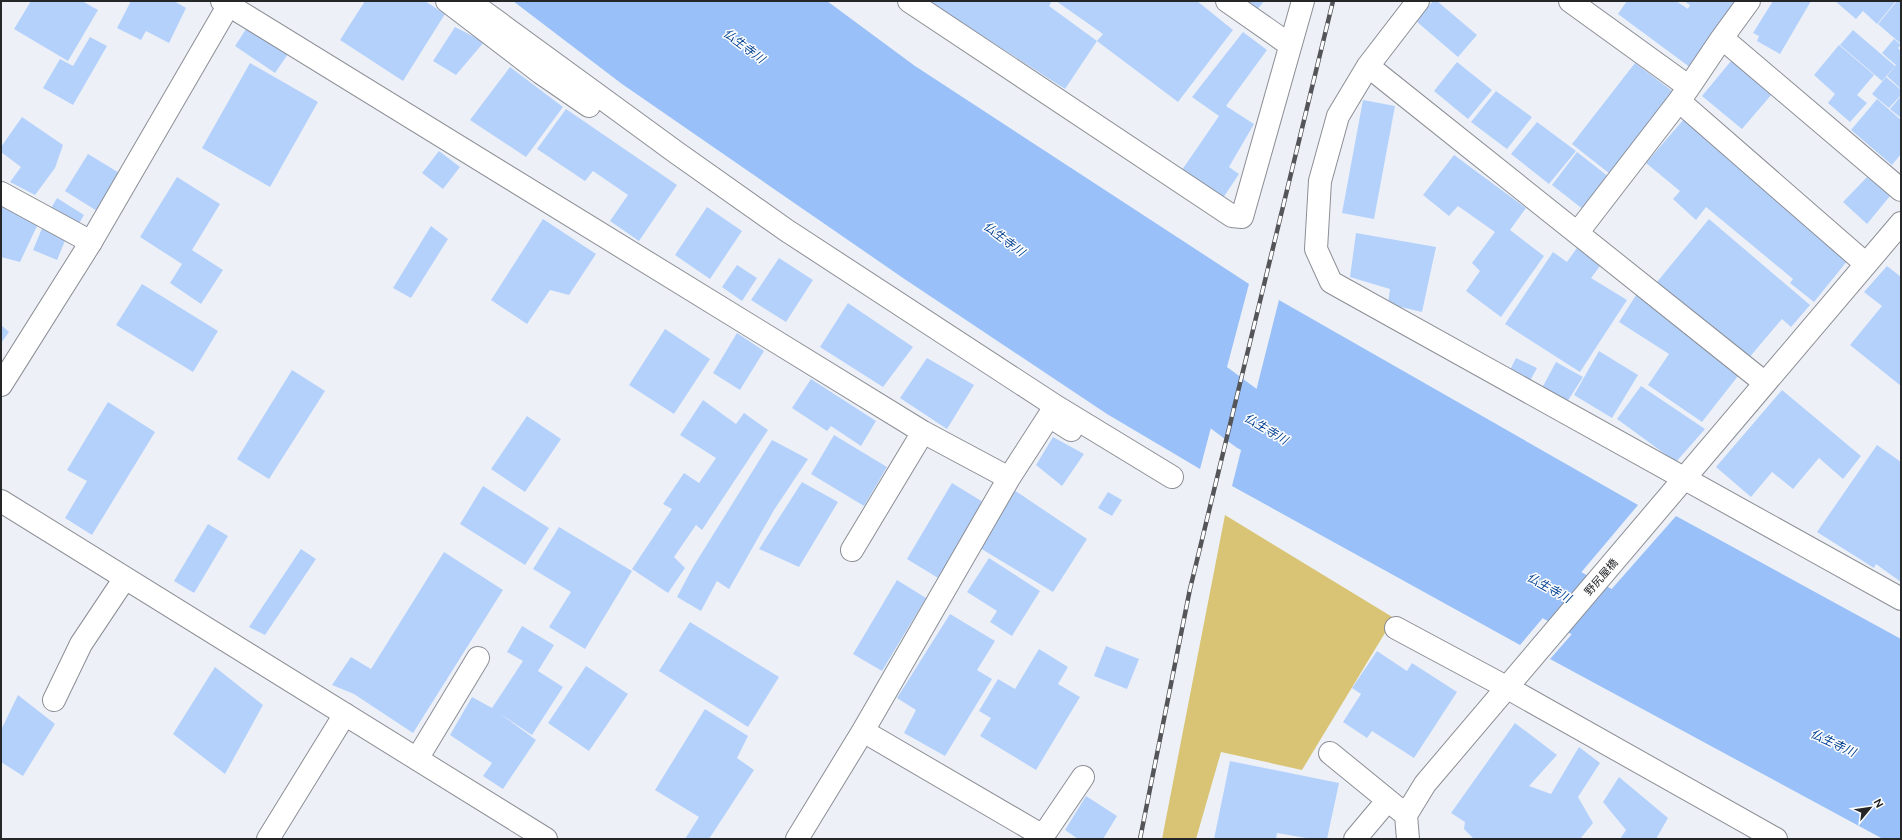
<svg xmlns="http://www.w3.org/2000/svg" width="1902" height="840" viewBox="0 0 1902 840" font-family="Ubuntu,'Noto Sans JP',sans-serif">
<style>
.green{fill:#d9c475}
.water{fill:#99c0f9}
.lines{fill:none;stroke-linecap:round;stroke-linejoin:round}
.river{stroke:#99c0f9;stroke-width:59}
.building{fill:#b4d1fc}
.street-casing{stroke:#8b8e94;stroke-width:24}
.secondary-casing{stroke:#8b8e94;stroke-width:24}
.street{stroke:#fff;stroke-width:22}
.secondary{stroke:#fff;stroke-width:22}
.rail-casing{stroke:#535558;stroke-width:4.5}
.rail{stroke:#fefefe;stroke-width:3;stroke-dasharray:9;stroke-linecap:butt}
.labels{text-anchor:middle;stroke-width:3;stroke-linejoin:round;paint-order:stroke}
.street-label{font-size:11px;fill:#242628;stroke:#fefefe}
.water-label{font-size:12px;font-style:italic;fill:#034292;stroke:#fefefe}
</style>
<rect width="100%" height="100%" fill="#edf1f7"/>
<path class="green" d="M1225,515L1394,618L1302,770L1221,752L1196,839H1162Z"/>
<path class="water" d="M513,1H827L915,66L1249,284L1200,469L1107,414L903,278L622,84Z
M1279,300L1638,505L1520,645L1232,486Z
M1676,516L1901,639V839H1883L1550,659Z"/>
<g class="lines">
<path class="river" d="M1153,349L1253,423L1320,460
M1492,556L1662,651"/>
</g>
<path class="building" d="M31,1H82L98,10L68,61L14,29Z
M131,1H174L186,8L169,43L146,31L141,40L117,28Z
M365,1H425L445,14L403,81L340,40Z
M928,1H1052L1049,6L1097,41L1065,89Z
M1056,1H1197L1233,30L1178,102L1097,41L1103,34Z
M1245,1H1264L1256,11Z
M1433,1H1437L1477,35L1458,57L1416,21Z
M1627,1H1676L1688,9L1690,5L1684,1H1737L1691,68L1618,14Z
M1773,1H1811L1780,54L1757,41L1759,36L1753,33Z
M1835,1H1896L1877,24L1863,11L1856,19Z
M1897,1H1901V44L1878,24Z
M248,26L288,54L275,73L235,46Z
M455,27L484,42L456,75L433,61Z
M1853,30L1895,66L1882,81L1840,45Z
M1243,32L1267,50L1226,106L1254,124L1229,167L1239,174L1223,198L1182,170L1219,116L1192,97Z
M90,37L107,46L73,105L43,88L60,59L73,66Z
M1894,39L1901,45L1898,48L1901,51V89L1887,76L1896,65L1882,53Z
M1839,45L1874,75L1857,95L1867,103L1850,122L1828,103L1835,94L1814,75Z
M1731,61L1772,94L1742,129L1702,96Z
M1457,62L1492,90L1468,119L1434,91Z
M250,63L318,102L270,187L202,148Z
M1635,63L1675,93L1610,174L1572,144Z
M510,67L563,107L526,157L470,120Z
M1886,77L1901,90V95L1889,108L1872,94Z
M1496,91L1532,117L1507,149L1471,122Z
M1901,96V118L1890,109Z
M1877,99L1901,120V154L1892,165L1851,130Z
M1363,100L1395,106L1374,219L1342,213Z
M566,109L677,185L639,241L610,221L628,195L593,171L585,181L537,149Z
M22,117L63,145L55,168L35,195L10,182L21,167L1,152V147Z
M1684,119L1848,260L1814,302L1790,283L1793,279L1706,207L1696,220L1673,199L1680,191L1646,163Z
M1537,122L1576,151L1549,184L1511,154Z
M439,151L460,167L443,189L422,173Z
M1577,152L1609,177L1584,210L1552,185Z
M88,154L121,174L97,211L65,191Z
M1454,155L1526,208L1510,230L1544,256L1501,317L1466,291L1480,271L1472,263L1495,232L1458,206L1449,216L1423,195Z
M177,177L220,204L192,250L223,270L201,304L170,283L182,264L140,237Z
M1867,177L1890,196L1867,224L1843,202Z
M57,198L84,215L77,227L50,210Z
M1,204L38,224L20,262L1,257Z
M707,207L742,231L710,279L675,255Z
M543,219L596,254L569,295L550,290L527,324L491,300Z
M1709,219L1810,305L1791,327L1782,319L1748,359L1657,282Z
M43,226L67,236L57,260L33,250Z
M431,226L448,239L411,298L393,288Z
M1356,233L1436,247L1422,312L1388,304L1390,289L1350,277Z
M1579,245L1603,262L1591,278L1627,300L1580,372L1505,324L1553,252L1567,262Z
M779,258L813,280L786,322L751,300Z
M737,265L757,278L742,301L722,287Z
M1887,266L1901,277V386L1850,345L1882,306L1864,292Z
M142,284L218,331L193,372L116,325Z
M1638,292L1738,376L1702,422L1648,385L1669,354L1619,322Z
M848,303L913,347L883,387L820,347Z
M1,325L9,332L1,343Z
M665,329L710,359L674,414L629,385Z
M737,333L764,351L740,390L713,373Z
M1599,351L1638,375L1612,418L1574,395Z
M927,358L974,385L947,429L900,398Z
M1516,358L1537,368L1530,381L1510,370Z
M1556,362L1583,377L1567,402L1542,388Z
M292,370L325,391L269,479L237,459Z
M811,379L876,421L861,446L831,426L827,431L792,408Z
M1641,386L1705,429L1676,462L1617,419Z
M1782,390L1861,456L1843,479L1819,458L1793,489L1772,472L1751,497L1716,467Z
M703,400L736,424L744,413L768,430L702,530L696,525L674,557L685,568L668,593L632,569L672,509L663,504L684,473L699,483L716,458L680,435Z
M108,402L155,432L92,535L65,518L87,481L67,470Z
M527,416L561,439L525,492L491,469Z
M834,435L887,467L864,506L811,474Z
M1053,437L1084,454L1062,486L1036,465Z
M772,440L808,459L774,510L729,589L717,581L701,611L677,597L693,567Z
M1877,445L1901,462V582L1876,564L1874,568L1817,532Z
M802,482L838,502L799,567L759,549Z
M952,483L983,502L938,578L907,559Z
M483,486L549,528L525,565L460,524Z
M1014,490L1087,539L1053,592L980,548Z
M1108,492L1122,500L1112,516L1098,508Z
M208,524L228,536L194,593L174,581Z
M559,527L632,571L585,649L549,627L571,592L533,569Z
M301,549L316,559L265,635L249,627Z
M444,552L503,590L413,733L354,694L332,685L351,657L371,669Z
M989,558L1040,591L1012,636L990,622L997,611L967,592Z
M897,580L926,598L882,671L853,654Z
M950,614L995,641L977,670L992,679L945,756L904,733L916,710L897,698Z
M690,622L779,677L748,727L659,671Z
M522,626L554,645L538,671L563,687L532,735L499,713L536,740L503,789L483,776L492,763L450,735L472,697L492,708L523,661L507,652Z
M1106,646L1139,659L1127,689L1094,676Z
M1039,649L1068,667L1058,684L1080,697L1036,770L980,736L991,718L979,711L998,679L1015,689Z
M1377,651L1407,671L1412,663L1457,692L1414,758L1372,731L1367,738L1343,722L1361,694L1352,688Z
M586,666L628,694L589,751L548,723Z
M215,667L263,705L225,774L173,734Z
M18,695L55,724L23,776L1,762V730Z
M705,709L748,736L737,758L754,770L709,839H685L699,817L655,790Z
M1515,723L1557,755L1529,786L1551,794L1579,747L1600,763L1578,797L1593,823L1580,839H1474L1464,829L1465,822L1451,813Z
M1230,761L1339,783L1327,839H1312L1277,833L1276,839H1214Z
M1619,777L1668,818L1656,839H1620L1626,830L1603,802Z
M1086,796L1117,816L1103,839H1078L1065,830Z"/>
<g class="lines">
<g class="street-casing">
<path id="street" d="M222,1L923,432L1009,478
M447,1L541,73L589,106
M469,1L677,153L786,230L1057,407L1172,477
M909,1L1232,216L1242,217L1303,1
M1227,1L1290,45
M1418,1L1368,66L1338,116L1320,181L1316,249L1331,282L1901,599
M1570,1L1689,87L1679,101L1866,264
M1749,1L1722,38L1901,190
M1368,66L1765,383
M1689,87L1722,38
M1,193L91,242
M1578,232L1679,101
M1,501L546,839
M852,550L923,432
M1396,628L1506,687L1776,839
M54,700L81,644L125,578
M863,731L1043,836L1083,777
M1330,753L1406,815
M417,759L478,658
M268,839L345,714
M797,839L863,731L1009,478L1049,416L1071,430
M1355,839L1387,801
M1408,839L1406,815L1425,784L1901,223"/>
</g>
<g class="secondary-casing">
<path id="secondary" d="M1,385L91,242L231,1"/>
</g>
<use href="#street" class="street"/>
<use href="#secondary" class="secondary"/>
<g class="rail-casing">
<path id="rail" d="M1140,839L1190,589L1333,1"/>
</g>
<use href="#rail" class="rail"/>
</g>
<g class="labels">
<g class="street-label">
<text transform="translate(1601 577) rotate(-49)" y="4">野尻屋橋</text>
</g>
<g class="water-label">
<text transform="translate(744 46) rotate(37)" y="4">仏生寺川</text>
<text transform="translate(1004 239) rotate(37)" y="4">仏生寺川</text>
<text transform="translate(1266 429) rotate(31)" y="4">仏生寺川</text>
<text transform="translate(1549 588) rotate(29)" y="4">仏生寺川</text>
<text transform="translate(1833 743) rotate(25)" y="4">仏生寺川</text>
</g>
</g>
<rect width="1902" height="840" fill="none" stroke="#242628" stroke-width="4"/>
<g transform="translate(1870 808) rotate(61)" stroke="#fefefe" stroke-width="3" paint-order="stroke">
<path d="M0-3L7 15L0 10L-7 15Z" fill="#242628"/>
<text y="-6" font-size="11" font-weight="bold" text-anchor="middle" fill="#242628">N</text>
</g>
</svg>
